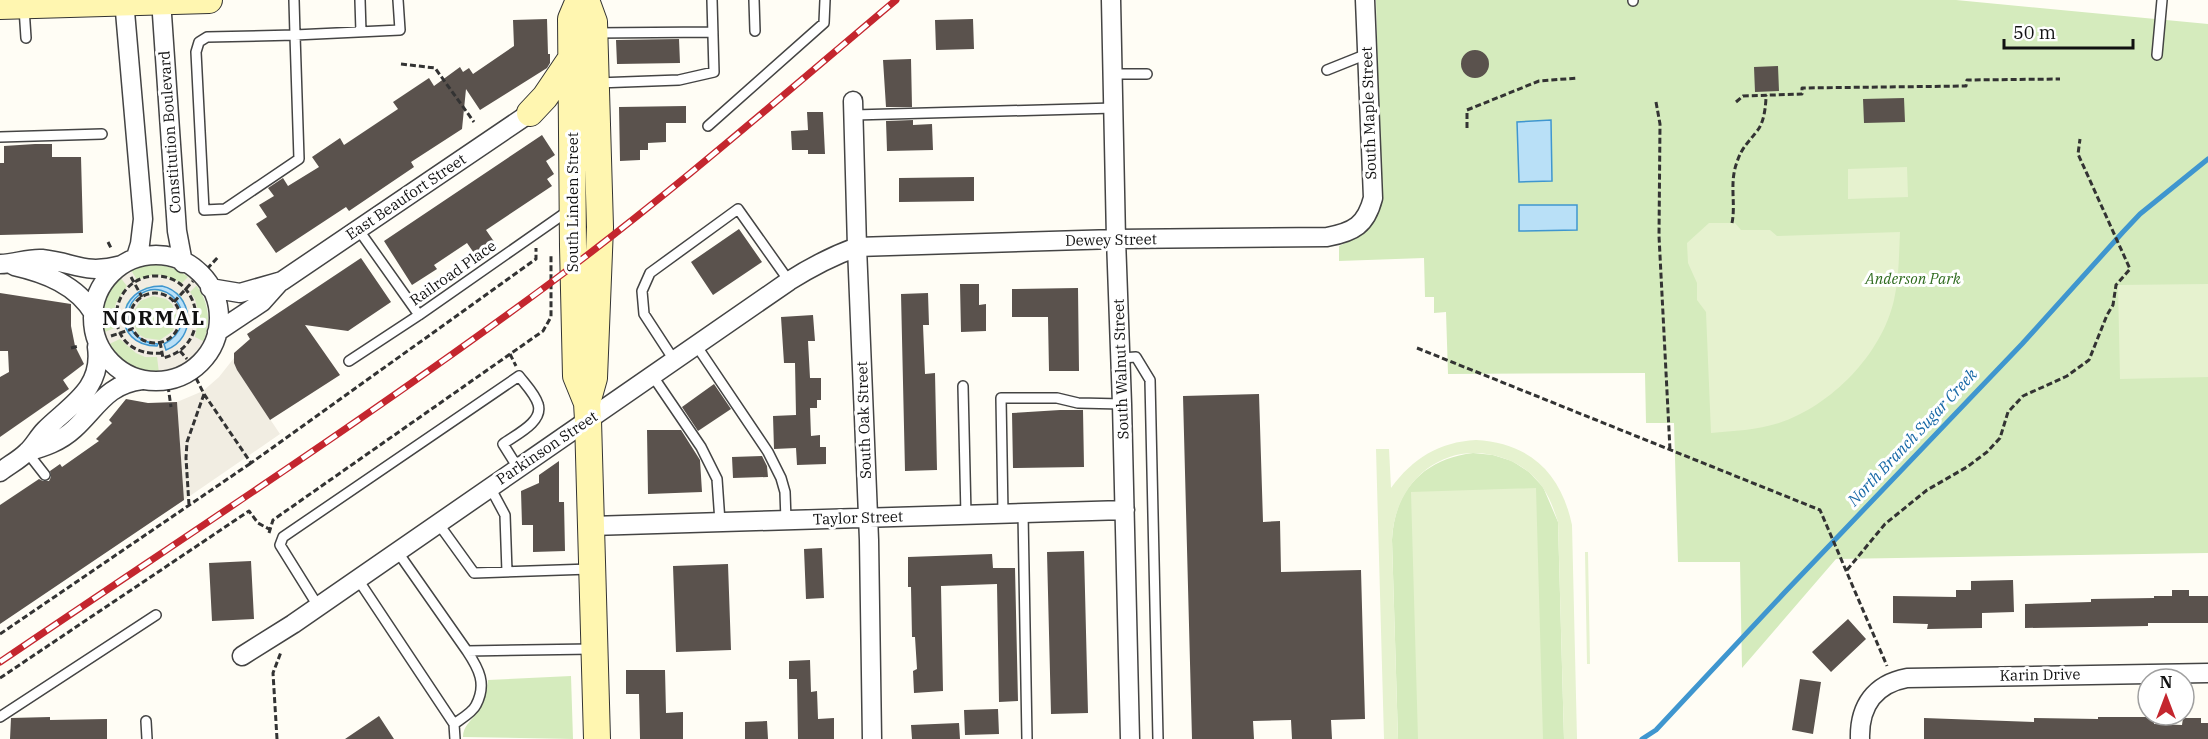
<svg xmlns="http://www.w3.org/2000/svg" width="2208" height="739" viewBox="0 0 2208 739" font-family="'IBM Plex Serif',serif">
<style>
.green{fill:#d5ebbd}
.pitch{fill:#e6f2cf}
.plaza{fill:#f1ede2;fill-rule:evenodd}
.water{fill:#b9e0f7;stroke:#3f96cf;stroke-width:1.5}
.lines{fill:none;stroke-linecap:round;stroke-linejoin:round}
.stream{stroke:#3f96cf;stroke-width:5}
.building{fill:#5a524d}
.lane-casing{stroke:#444;stroke-width:12}
.street-casing{stroke:#444;stroke-width:21}
.secondary-casing{stroke:#333;stroke-width:28}
.path{stroke:#333;stroke-width:3;stroke-dasharray:6 3;stroke-linecap:butt}
.lane{stroke:#fff;stroke-width:9}
.street{stroke:#fff;stroke-width:18}
.secondary{stroke:#fff6b0;stroke-width:26}
.rail-casing{stroke:#c4262e;stroke-width:7}
.rail{stroke:#fff;stroke-width:4.5;stroke-dasharray:14;stroke-linecap:butt}
.labels{text-anchor:middle;stroke-width:6;stroke-linejoin:round;paint-order:stroke}
.street-label{font-size:15px;fill:#111;stroke:#fff}
.park-label{font-size:15px;font-style:italic;fill:#2f6b1f;stroke:#fff}
.water-label{font-size:16px;font-style:italic;fill:#1768a6;stroke:#fff}
.district-label{font-size:21px;font-weight:bold;letter-spacing:1.5px;fill:#111;stroke:#fff}
</style>
<rect width="100%" height="100%" fill="#fffdf5"/>
<path class="green" d="M1376,0H1956L2208,24V553L1836,559L1742,668L1740,562H1678L1674,423H1646L1645,373L1448,374L1446,312L1434,313V297H1425L1424,258L1339,261V246C1363,236 1376,222 1381,196Z
M100 319a54 54 0 1 1 108 0a54 54 0 1 1-108 0Z
M1473,453L1493,455L1512,461L1529,472L1543,487L1558,522L1564,739H1398L1392,540C1394,490 1424,459 1473,453Z
M571,676L573,739L463,737C463,726 471,721 477,713C484,703 487,691 488,680Z"/>
<path class="pitch" d="M1907,167L1908,197L1848,199V169Z
M1709,223H1735L1741,230H1770L1777,236L1900,232C1899,254 1899,278 1894,300C1882,354 1831,406 1779,423C1757,430 1733,431 1711,433L1706,312L1697,300V283L1688,263L1687,243Z
M2208,284V377L2120,379L2118,285Z
M1476,440C1530,443 1561,473 1572,525L1577,739H1564L1558,522C1554,510 1550,498 1543,488C1534,474 1519,463 1503,458C1445,438 1394,481 1392,540L1398,739H1384L1376,449H1389L1391,488C1413,458 1439,442 1476,440Z
M1536,488L1543,739H1418L1411,492Z
M1585,552H1588L1590,664H1587Z"/>
<path class="plaza" d="M131,270L137,280L152,275H162L182,283L188,277L197,285L190,292L195,299L199,315L195,337L205,342L192,359L177,368L159,373L157,357H145L136,353L120,339L107,345L104,338L102,333L115,328L114,312L116,303L127,286L120,277ZM162,286L178,293L184,301L183,338L166,349L164,344L175,338L178,333L182,314L176,299L167,293L153,290L143,293L136,298L129,310V324L135,335L146,343L157,344L145,345L132,337L125,327L126,304L130,299L146,287ZM153,296L166,299L172,304L177,316L173,331L160,340L145,338L138,334L132,320L133,313L140,301Z
M234,358L237,370L280,434L184,500L177,402L203,391L219,377Z"/>
<path class="water" d="M1551,120L1552,181L1519,182L1517,122Z
M1519,205H1577V230L1519,231Z
M162,286C193,293 198,338 166,350L164,344C204,323 170,273 139,295C134,299 130,304 129,310C124,330 140,343 158,344L157,346C111,346 114,286 162,286Z"/>
<g class="lines">
<path class="stream" d="M1642,739L1656,730L1785,592L2022,344L2123,232L2140,214L2208,159"/>
</g>
<path class="building" d="M547,19L548,54H550V63L547,68L480,110L466,89L462,129L411,162L414,167L349,211L346,207L276,253L256,224L267,217L259,205L274,196L268,188L283,178L288,186L319,167L312,157L340,138L344,145L398,109L393,102L429,78L434,86L460,67L463,72L469,68L473,74L514,46L513,20Z
M973,19L974,49L936,50L935,20Z
M679,39L680,63L617,64L616,40Z
M1461 64a14 14 0 1 1 28 0a14 14 0 1 1-28 0Z
M911,59L912,107H886L883,60Z
M1778,66L1779,91L1755,92L1754,67Z
M1904,98L1905,122L1864,123L1863,99Z
M686,106V123H666V142L648,143V150H640V160L620,161L619,107Z
M807,112H823L825,154H808V150H792L791,131L808,130Z
M913,120V125L932,124L933,150L887,151L886,121Z
M542,135L555,155L546,161L554,174L547,179L552,186L486,230L495,243L476,256L467,243L434,265L437,269L412,285L384,241Z
M35,144H52V157H81L83,233L0,235V163H4V146Z
M974,177V201L899,202V178Z
M739,229L762,262L713,295L691,262Z
M361,258L391,302L348,331L305,325L340,375L270,420L237,370L234,363V353L250,339L247,334Z
M960,284H979V305L986,304V331L961,332Z
M1078,288L1079,371H1049L1048,317H1012V289Z
M0,293L71,304V326L75,346L84,364L63,380L69,389L0,437V377L9,372L8,351H0Z
M928,293L929,325H923L925,374L935,373L937,470L905,471L901,294Z
M813,315L815,341H808L810,378H821V400H817V408H810L811,436L820,435V447H826V464L797,465L796,448L774,449L773,416L796,415L795,363H784L781,317Z
M714,384L731,409L698,431L682,407Z
M1259,394L1263,522L1280,521L1281,572L1361,570L1365,719L1331,720L1332,739H1292L1291,720L1253,721L1254,739H1192L1183,396Z
M126,399L148,403L177,402L184,500L0,624V505L39,479L43,481H49L51,477L50,471L60,464L62,467L99,441L96,439L112,423L109,420Z
M1060,410H1083L1084,467L1013,468L1012,413Z
M647,430H681L700,460L702,492L648,494Z
M762,456L767,466L768,477L733,478L732,457Z
M559,461V502H564L565,551L533,552V525H522L521,491L539,483V475Z
M822,548L824,598L806,599L804,549Z
M1084,551L1088,713L1051,714L1047,552Z
M992,554L993,568H1015L1018,701L999,702L997,584L941,586L943,691L914,693L913,671L917,669L915,637H912L911,587H908V557Z
M251,561L254,619L212,621L209,563Z
M728,564L731,650L676,652L673,566Z
M2013,580L2014,612L1982,613V628L1927,629L1928,624L1893,623V596L1956,597V590H1971V581Z
M2172,590H2189V596H2208V623H2148V626L2025,628V604L2091,602V599L2154,598V596H2172Z
M1848,619L1866,639L1831,672L1812,652Z
M810,660L811,692L817,691L818,719L834,718V739H798L797,679H789V661Z
M626,670H665L666,713L683,712V739H640L639,694H626Z
M1800,679L1821,682L1813,734L1792,730Z
M998,709L999,734L965,735L964,710Z
M379,716L394,739H345Z
M50,717V720L107,719V739H10L11,718Z
M2098,717H2154V724L2182,725L2183,718H2201V723H2208V739H1924V718L2034,722V718L2098,719Z
M767,721L768,739H745V722Z
M959,723L960,739H912L911,725Z"/>
<g class="lines">
<g class="lane-casing">
<path id="lane" d="M294,0L295,35L207,37L199,42L196,52L204,210L225,209L299,159L295,35L400,30L398,0
M360,0L361,32
M754,0L755,31
M1633,0V1
M24,8L26,38
M595,33L713,32
M2157,55L2162,0
M1327,70L1367,54
M1113,74H1147
M597,83L679,80L714,72L712,0
M854,115L1114,108
M708,126L824,23L825,0
M0,137L102,134
M358,229L419,315
M696,345L768,452L781,478L785,492L786,520
M1121,358L1136,357L1150,380L1158,739
M674,360L644,314L642,291L650,273L738,209L789,281
M349,361L419,315L568,211
M652,375L701,447L717,479L720,522
M963,386L966,515
M27,452L45,475
M490,487L505,515L507,572
M1003,513L1001,398H1057L1078,403L1122,404
M1023,513L1027,739
M438,523L474,573L590,569
M397,551L467,651L592,649
M357,578L454,724L455,739
M318,606L280,545L283,537L519,376C525,384 535,394 538,404C544,422 515,435 503,444L518,468
M0,717L156,615
M146,721L147,739
M454,724C461,719 473,712 476,705C487,684 479,669 467,651"/>
</g>
<g class="street-casing">
<path id="street" d="M124,0L143,219L140,244L136,257
M161,0L177,231L183,263
M1111,0L1116,239L1122,404L1130,739
M853,101L857,247L869,540L872,739
M93 318a63 63 0 1 1 126 0a63 63 0 1 1-126 0Z
M0,264C15,264 27,258 42,259C77,263 84,275 122,265
M14,266C45,273 77,285 94,314
M210,288L240,293L282,281L530,113
M217,332L262,302L279,283
M27,452C44,447 60,442 74,429C97,408 107,384 142,380
M0,472C9,465 19,460 27,452C34,446 38,437 45,430C70,405 103,389 97,347
M591,526L1125,510
M242,656L293,624L789,281C811,267 832,256 857,247L1116,239L1327,237C1354,232 1366,225 1373,198L1365,0
M1860,739C1859,706 1875,684 1907,678L2208,673"/>
</g>
<g class="secondary-casing">
<path id="secondary" d="M579,0L571,19L573,247L576,376L587,403L588,420L597,739
M586,0L594,22L600,227L594,378L587,403
M0,6L209,0
M530,113L545,97L572,57"/>
</g>
<path class="path" d="M401,64L435,68L474,122
M1656,102L1660,124L1659,236L1670,450
M1736,102L1743,96L1802,94V88L1966,86L1967,80L2060,79
M1467,128V110L1539,81L1578,78
M1732,223C1736,203 1729,183 1737,162C1742,147 1748,143 1757,131C1764,123 1766,106 1766,95
M108,242L112,250
M207,269L219,256
M131,277L142,297
M130 318a25 25 0 1 1 50 0a25 25 0 1 1-50 0Z
M174,302L193,281
M111,336L132,329
M160,342L163,358C214,346 202,273 153,276C104,280 101,359 163,353
M71,348L79,346
M1417,348L1820,510L1887,666
M180,351L187,359
M510,354L516,366
M196,378L204,394L251,463L536,259V248
M168,386L171,407
M189,505L186,458L187,442L204,394
M269,533L273,520L543,331L551,317V254
M1847,570L1885,524L1927,490L1967,467L1987,452L2000,438L2008,412L2023,396L2067,376L2089,360L2107,315L2113,305L2116,285L2130,269L2078,154L2080,139
M0,634L251,463
M0,678L249,511L258,523L269,529
M277,739L273,673L281,652"/>
<use href="#lane" class="lane"/>
<use href="#street" class="street"/>
<use href="#secondary" class="secondary"/>
<g class="rail-casing">
<path id="rail" d="M0,662C184,537 371,416 549,284C669,195 782,96 896,0"/>
</g>
<use href="#rail" class="rail"/>
</g>
<g class="labels">
<g class="street-label">
<text transform="translate(1369 113) rotate(-92)" y="5">South Maple Street</text>
<text transform="translate(170 132) rotate(-94)" y="5">Constitution Boulevard</text>
<text transform="translate(406 197) rotate(-34)" y="5">East Beaufort Street</text>
<text transform="translate(573 202) rotate(-90)" y="5">South Linden Street</text>
<text transform="translate(1111 240) rotate(-1)" y="5">Dewey Street</text>
<text transform="translate(453 273) rotate(-35)" y="5">Railroad Place</text>
<text transform="translate(1121 369) rotate(-92)" y="5">South Walnut Street</text>
<text transform="translate(864 420) rotate(-92)" y="5">South Oak Street</text>
<text transform="translate(547 448) rotate(-34)" y="5">Parkinson Street</text>
<text transform="translate(858 518) rotate(-2)" y="5">Taylor Street</text>
<text transform="translate(2040 675) rotate(-1)" y="5">Karin Drive</text>
</g>
<g class="park-label">
<text x="1913" y="284">Anderson Park</text>
</g>
<g class="water-label">
<text transform="translate(1912 437) rotate(-47)" y="6">North Branch Sugar Creek</text>
</g>
<g class="district-label">
<text x="154" y="325">NORMAL</text>
</g>
</g>
<g transform="translate(2166 697)"><circle r="28" fill="#ffffff" stroke="#a0a0a0" stroke-width="1.5"/>
<path d="M0-4.5L10 22L0 15L-10 22Z" fill="#c4262e"/>
<text y="-9" font-size="16" font-weight="bold" text-anchor="middle" fill="#111111">N</text>
</g>
<path d="M2004 39v9h129v-9" fill="none" stroke="#111111" stroke-width="3"/>
<text x="2013" y="39" font-size="18" fill="#111111" stroke="#ffffff" stroke-width="4.5" paint-order="stroke">50 m</text>
</svg>
